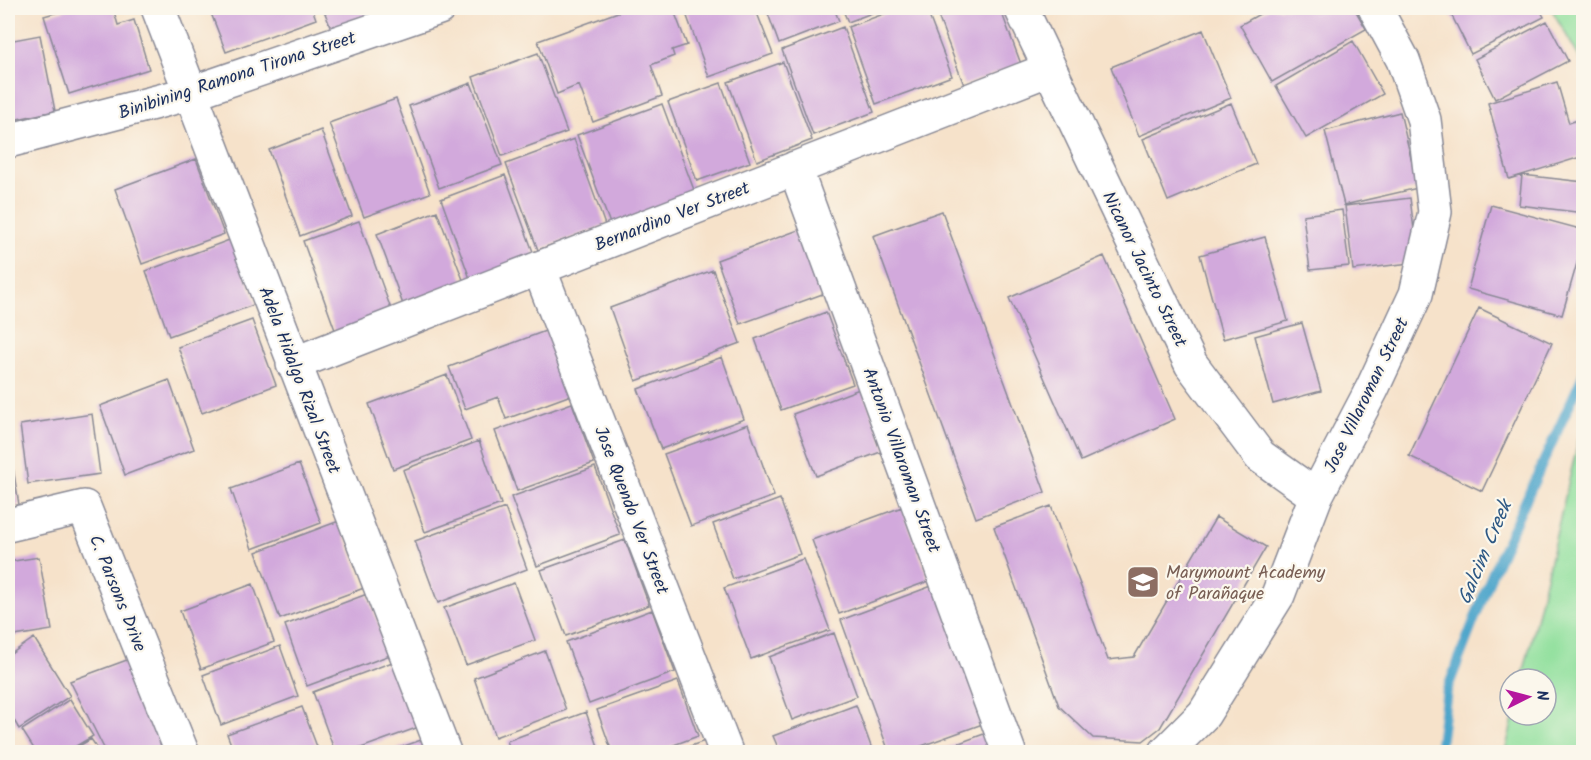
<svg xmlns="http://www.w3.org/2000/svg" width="1591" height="760" viewBox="0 0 1591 760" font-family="Kalam,sans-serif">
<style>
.green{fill:#92e09e;stroke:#56887e;stroke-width:1.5}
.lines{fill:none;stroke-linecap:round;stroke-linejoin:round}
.stream{stroke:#4ea5cb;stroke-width:10}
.building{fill:#d2a9dc}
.minor-casing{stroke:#888894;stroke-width:36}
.minor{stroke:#fff;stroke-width:33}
.labels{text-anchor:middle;stroke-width:4.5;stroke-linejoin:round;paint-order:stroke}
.street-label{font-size:18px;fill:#1b2f5e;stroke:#fbf7ec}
.education-label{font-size:18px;fill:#785e54;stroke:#fbf7ec;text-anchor:start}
.water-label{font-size:20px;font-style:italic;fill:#2d5884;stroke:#fbf7ec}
</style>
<rect width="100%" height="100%" fill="#fbf7ec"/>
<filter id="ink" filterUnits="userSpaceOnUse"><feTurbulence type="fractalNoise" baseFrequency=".0167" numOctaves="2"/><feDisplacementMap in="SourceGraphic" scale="12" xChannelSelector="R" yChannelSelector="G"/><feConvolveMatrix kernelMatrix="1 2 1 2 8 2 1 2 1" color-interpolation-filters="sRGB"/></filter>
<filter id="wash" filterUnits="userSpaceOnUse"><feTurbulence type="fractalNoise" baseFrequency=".008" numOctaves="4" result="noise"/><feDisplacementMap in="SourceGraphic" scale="24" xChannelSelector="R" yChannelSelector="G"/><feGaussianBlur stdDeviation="1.35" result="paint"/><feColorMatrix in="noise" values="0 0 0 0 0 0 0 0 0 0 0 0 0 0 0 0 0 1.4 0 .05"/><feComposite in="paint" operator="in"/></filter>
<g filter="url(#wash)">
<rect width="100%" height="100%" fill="#f6e2ca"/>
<path class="green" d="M1551,8H1583V64Z
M1583,421V752H1505L1514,715H1546V679H1522Z"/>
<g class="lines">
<path class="stream" d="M1439,752L1447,690L1492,574L1584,373"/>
</g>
<g id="blocks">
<path class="building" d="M72,8H113L118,25L134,20L149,69L69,94L44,16Z
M209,8H312L316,19L226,52Z
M323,8H396L332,31Z
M629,8H673L687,45L672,50L674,56L651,65L662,96L593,122L579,85L557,94L538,41Z
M684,8H755L773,54L709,77Z
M766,8H834L839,21L779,44Z
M842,8H885L848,22Z
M900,8H926L952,76L876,104L848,27Z
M935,8H1000L1021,64L964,85Z
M1270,8H1354L1366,29L1272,82L1240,25Z
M1464,8H1539L1544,17L1471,54L1451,14Z
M1547,21L1568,61L1495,99L1475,59Z
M843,27L874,112L813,135L782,50Z
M1203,30L1231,98L1139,136L1111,67Z
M40,35L55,111L8,121V41Z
M1353,41L1383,94L1306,138L1276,86Z
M538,53L567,132L502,156L473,77Z
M783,62L812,140L757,161L728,82Z
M1557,82L1569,123L1583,118L1584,156L1509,179L1488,103Z
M471,83L502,165L439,188L409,106Z
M721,83L750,162L697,181L668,102Z
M396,99L430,193L364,217L329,123Z
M1231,103L1256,164L1168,201L1143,139Z
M662,104L697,198L612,229L577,135Z
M1400,112L1418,188L1344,205L1325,131Z
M321,130L352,216L300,236L269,150Z
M574,139L605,225L538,250L506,164Z
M196,159L224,234L142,264L115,189Z
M505,175L536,260L472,284L441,199Z
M1522,175L1584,182V213L1519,205Z
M1410,198L1418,262L1353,270L1345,206Z
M1491,205L1584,230V239L1562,315L1468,289Z
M1342,210L1349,266L1310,270L1303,215Z
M437,211L465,285L404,307L377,234Z
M942,211L1045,492L976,518L873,236Z
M359,221L395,320L339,341L303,241Z
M804,228L828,292L740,324L717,260Z
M1265,237L1288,321L1223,339L1200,255Z
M232,239L256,304L169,336L146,271Z
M1104,256L1175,419L1081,461L1009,298Z
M713,270L740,343L636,381L610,308Z
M1479,308L1552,343L1482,491L1409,456Z
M826,312L853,384L781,410L755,339Z
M252,320L276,385L202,413L178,347Z
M1302,323L1321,391L1273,404L1255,336Z
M548,330L571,395L506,419L498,397L465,409L449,367Z
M722,357L744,419L661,449L638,389Z
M447,375L471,440L393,469L369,404Z
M169,380L194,449L125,475L100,406Z
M862,388L886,450L816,476L793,414Z
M572,403L594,463L517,491L495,431Z
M92,414L100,474L28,484L20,425Z
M748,424L774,496L691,526L664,454Z
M8,436L19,505L8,507Z
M479,441L501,504L425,532L403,470Z
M299,464L321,523L252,549L231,489Z
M595,467L620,535L537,566L511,497Z
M780,499L800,554L733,579L713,524Z
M1051,506L1108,660L1134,657L1216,517L1266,547L1160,728L1143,741L1093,738L1059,706L994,527Z
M902,507L929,581L839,614L812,540Z
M505,508L527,569L438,603L415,541Z
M339,521L364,588L280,619L256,552Z
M625,540L649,605L566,636L541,570Z
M39,557L52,630L8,637V562Z
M803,559L830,630L751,659L724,588Z
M514,583L535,640L466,665L444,608Z
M253,584L274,642L201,669L180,611Z
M937,584L988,722L905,752H889L841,620Z
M367,594L390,655L307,686L285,625Z
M652,610L675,672L589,704L566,642Z
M834,633L857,696L792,720L769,657Z
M34,638L70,696L19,729L8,710V656Z
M280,646L298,696L221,725L203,675Z
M545,651L566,710L495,737L474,678Z
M135,657L168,752H106L70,681Z
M395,661L419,727L350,752H335L313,692Z
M678,681L698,736L655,752H612L597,710Z
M70,699L93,736L66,752H36L22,730Z
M856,705L873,752H780L773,736Z
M302,707L319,752H234L227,734Z
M586,712L600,752H511L507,741Z
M992,731L1000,752H935Z
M91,739L100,752H69Z
M421,740L426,752H388Z
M708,740L712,752H673Z"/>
</g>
</g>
<g filter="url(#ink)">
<use href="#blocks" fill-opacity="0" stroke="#888894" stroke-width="1.5"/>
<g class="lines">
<g class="minor-casing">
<path id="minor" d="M158,8L444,752
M1021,8L1191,364L1260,456L1316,496
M8,141L191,93L439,8
M795,168L1009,752
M539,268L726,752
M293,364L1050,69
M8,525L84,507L182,752
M1166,752L1204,714L1278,595L1316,496L1372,389L1416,294L1435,212L1424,120L1403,60L1375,8"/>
</g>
<use href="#minor" class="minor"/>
</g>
</g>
<defs>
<g id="school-square" transform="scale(1.725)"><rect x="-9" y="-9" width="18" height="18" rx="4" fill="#8d6e63" stroke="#fbf7ec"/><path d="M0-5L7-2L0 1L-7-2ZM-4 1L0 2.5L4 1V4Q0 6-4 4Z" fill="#fff"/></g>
</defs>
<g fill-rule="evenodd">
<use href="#school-square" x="1143" y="582"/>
</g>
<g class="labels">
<g class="street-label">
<text transform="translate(237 75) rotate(-18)" y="6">Binibining Ramona Tirona Street</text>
<text transform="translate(672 216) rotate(-21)" y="6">Bernardino Ver Street</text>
<text transform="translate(1145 269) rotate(64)" y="6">Nicanor Jacinto Street</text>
<text transform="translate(300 380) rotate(69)" y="6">Adela Hidalgo Rizal Street</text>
<text transform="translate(1366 395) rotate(-64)" y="6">Jose Villaroman Street</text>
<text transform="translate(902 460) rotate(70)" y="6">Antonio Villaroman Street</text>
<text transform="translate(632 510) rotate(69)" y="6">Jose Quendo Ver Street</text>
<text transform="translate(118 593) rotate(68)" y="6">C. Parsons Drive</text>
</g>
<g class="education-label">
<text x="1166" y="578">Marymount Academy<tspan x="1166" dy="21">of Parañaque</tspan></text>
</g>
<g class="water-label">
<text transform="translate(1484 552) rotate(-67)" y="7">Galcim Creek</text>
</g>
</g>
<rect width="1591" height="760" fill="none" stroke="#fbf7ec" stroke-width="30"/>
<g transform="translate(1528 697) rotate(84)"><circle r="28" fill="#fbf7ec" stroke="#a1a7b3" stroke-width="1.5"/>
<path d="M0-4.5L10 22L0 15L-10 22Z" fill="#b5179e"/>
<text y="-9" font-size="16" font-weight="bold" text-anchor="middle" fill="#1b2f5e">N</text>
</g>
</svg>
